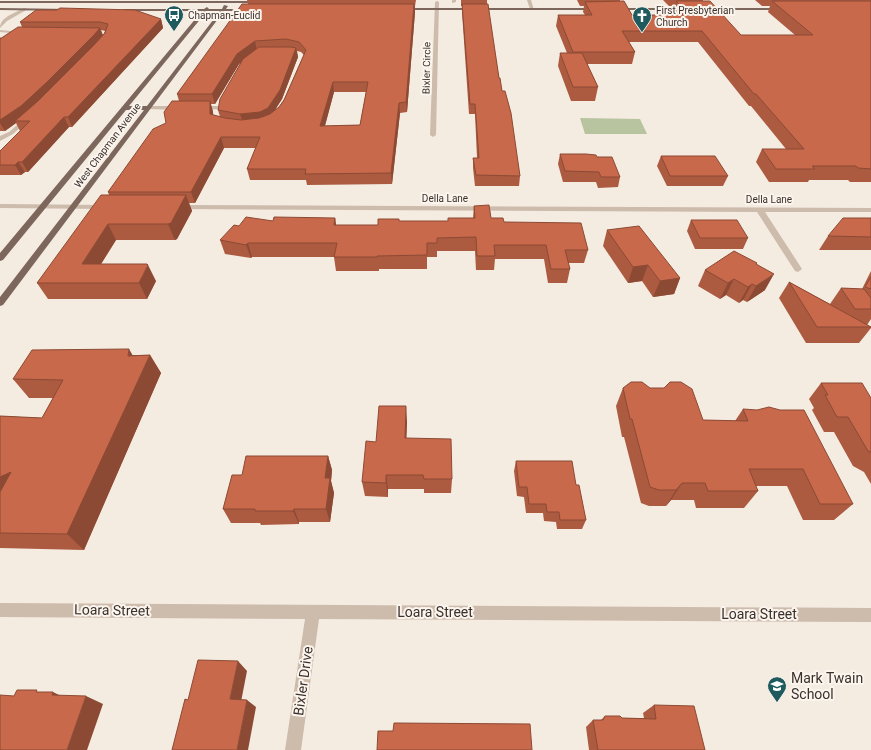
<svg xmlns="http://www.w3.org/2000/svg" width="871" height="750" viewBox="0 0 871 750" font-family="Roboto,sans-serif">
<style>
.green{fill:#b8c4a0}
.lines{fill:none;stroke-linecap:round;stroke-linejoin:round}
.minor{fill:#cdbbac;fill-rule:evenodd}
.major{fill:#7d675c;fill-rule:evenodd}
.wall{fill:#ac5a40;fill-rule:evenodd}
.shaded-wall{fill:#8c4a34}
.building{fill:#c8694b;stroke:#8c4a34;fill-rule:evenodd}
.labels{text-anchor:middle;stroke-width:4;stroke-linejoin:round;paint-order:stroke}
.far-poi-label{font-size:10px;fill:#3b302b;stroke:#fbf5ee;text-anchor:start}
.far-street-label{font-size:10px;fill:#3b302b;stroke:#fbf5ee}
.near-street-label{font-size:14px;fill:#3b302b;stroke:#fbf5ee}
.near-poi-label{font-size:14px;fill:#3b302b;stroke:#fbf5ee;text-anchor:start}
</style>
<rect width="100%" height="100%" fill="#f4ebe1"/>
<path class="green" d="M580,118L640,119L647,134H585Z"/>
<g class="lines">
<path class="minor" d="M452,0H456V2L452,3Z
M527,0H531L534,10L530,9Z
M437,1L439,2L436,135L433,137L430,135L435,2Z
M24,8L28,9L7,21L0,28C0,17 15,13 24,8Z
M0,30L22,32L24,33L22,34L0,32Z
M149,106H180L183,108L180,110L147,109V107Z
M218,106L220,107V109L200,110L197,108L200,106Z
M25,118L30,119L13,134L0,141V136L9,132Z
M0,204L104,205L108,207L104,209L0,208Z
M175,205L871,208V212H765L802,269L798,272L795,271L757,212L178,209H175Z
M0,603L871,608V622L319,619L301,750H285L305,619L0,617Z"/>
<path class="major" d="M0,1H261L263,2L261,3H0Z
M224,5L228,6L226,9H251L253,10L251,11H224L3,305L0,306V297L144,110H126L3,260L0,261V253L202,11H125L123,9H204L207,7L209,9H222ZM207,11H220L147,106H129Z
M0,8L71,9L73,10L71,11L0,10Z
M399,8H597L599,9L597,10H401Z
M613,8H687L689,9L687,10H615Z
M701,8H783L785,9L783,10H703Z"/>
</g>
<path class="wall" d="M247,0H416L415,6V12L407,112L400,113L392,184L307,185L306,180H250L247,169L256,148H224L195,203H189L192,211L177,239L175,240H116L101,264L156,281L147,299H48L37,283L109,195L108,192L166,123L179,101L177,94L248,4ZM297,51L301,52L304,55L284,100L279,107L274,111L282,99L298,57ZM241,62L218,110L220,117L213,115V112L211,104H215L239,64ZM334,92H366L360,125L325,126Z
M461,0H487V4L499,78L502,91L520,176L519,186H475L473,168V158H477L475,114H469L462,12V6H461Z
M577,0H620V1L632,15H675L673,12L675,6H669L663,0H703V1L741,35H795L768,12L770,6H762L755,0H871V182H850L848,180H809L808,182H769L756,162L762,149H786L751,106H749L698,42H629L635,52L632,64H587L598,87L595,101H571L558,66L560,53H567L556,26L558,15H585L583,12L584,6H580Z
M161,19L163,28L72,127H69L28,172H25L21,175H0V151L20,131L16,123L5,131H0V37L1,38L22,27L20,22ZM101,30L105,31L103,35Z
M560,154L597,157L620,177L618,187L598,188L596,182H563L558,164Z
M661,156L728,176L723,186H667L657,166Z
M474,206L491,218L504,222L588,250L584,263H568L570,269L567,283H548L544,259H495L494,270H476L475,251H437V257H427V269H379V271H336L334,257H252L251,258L225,254L220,240L239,226L273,221L335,218L336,225H378L399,221H448L473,218Z
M871,218V250H819L828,236Z
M691,220L748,238L743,249H695L687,231Z
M607,230L680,278L674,294L653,297L642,281L628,283L603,246Z
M756,264L765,290L747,302L743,300L739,303L726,295L720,299L698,286L705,270Z
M871,271V319L867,325L871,327V328L859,343H806L779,298L789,282L830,304L841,288L862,289Z
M133,355H150L161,373L84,550L0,548V416L42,418L53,398H29L13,379Z
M821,383L871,398V484L864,472L853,466L834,432H824L812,410L814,408L809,399Z
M623,388H650L703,420L735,421L743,409L853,504L834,520H803L787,486H756L758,491L744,508H696L694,500H671L666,506H649L641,503L624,437H622L616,406Z
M407,421L406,438L452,479L451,493H424V489H388V497L365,496L362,482L376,442Z
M328,456L332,470L331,481L334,493L330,522H299V524L261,525L260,523H231L223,509L242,475Z
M516,461L576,485L586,520L582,529H557L556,522L544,521L543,513H526L524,497L517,496L514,471Z
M654,705L705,750H589L586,727L593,720H601L605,716L622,718H644L643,713Z"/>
<path class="shaded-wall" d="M414,4L415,12L407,112L406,102Z
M161,19L163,28L72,127L68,117Z
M100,28L103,36L51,93L15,121L16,123L5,131L0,123V120Z
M255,41L257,51L239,64L215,104L212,94L237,54Z
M296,48L298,57L282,99L270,118L243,123L240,114Z
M333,82L334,92L322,136L320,126Z
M210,101L213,112L214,124L210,114Z
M399,103L400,113L392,184L391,173Z
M64,117L69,127L28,172L22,162Z
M221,137L224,148L195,203L191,192Z
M18,162L25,172L21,175L15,165Z
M186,195L192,211L177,239L175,240L168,224Z
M335,218L337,232L334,225Z
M108,224L116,240L91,280L82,264Z
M248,243L252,257L251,258L246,245Z
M148,265L156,281L147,299L139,283Z
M648,265L642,281L628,283L633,267Z
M774,274L765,290L747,302L756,286Z
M680,278L674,294L653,297L660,281Z
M734,279L726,295L720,299L728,283Z
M752,284L743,300L739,303L748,287Z
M129,349L140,368L128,356Z
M150,355L161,373L84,550L67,534Z
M406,406L407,421L406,453L405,438Z
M328,456L332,470L331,481L334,493L330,522L326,509L325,478Z
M11,472L0,503V477Z
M386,475L388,489V497L386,483Z
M682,483L671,500L666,506L676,490Z
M294,509L299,522V524L293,511Z
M238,661L247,671L240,707L230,699Z
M53,692L71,701L52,695Z
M86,696L103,704L87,750H67Z
M247,700L256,707L248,750H237Z"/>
<path class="building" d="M624,1L632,15H688L676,1H710L741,35H813L772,1H871V169L858,168L856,166H812L815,169H776L762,149H804L756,94H754L702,31H622L635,52H573L558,15H592L585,2Z
M242,4H414L406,102L399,103L391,173L305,174L306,169H247L260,137H221L191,192H108L153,129L166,123L164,112L172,101H210V114L225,118L241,120L259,118L270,114L279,107L284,100L306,50L299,42L286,39L255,41L237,54L212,94H177ZM333,82H368L360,125L320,126Z
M462,4H488L499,78H500L502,91H505L511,113L520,176L476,175L473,158H479L475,104H470Z
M60,8L135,10L161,19L68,117H64L22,162H18L15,165H0V151L30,121H15L38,101L93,46L105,33L108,24L100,22H20L36,10H57Z
M18,27L100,28L93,36L46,83L21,106L0,120V39Z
M259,47H291L296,48L280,90L268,108L260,112L240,114L218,110L220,99L243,59Z
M560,53H582L598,87H573Z
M560,154H586L596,155L597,157H612L620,177H601L599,172L565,171Z
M661,156H715L728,176H670Z
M101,195H186L171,223L168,224H108L82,264H147L148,265L139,283H37Z
M489,205L491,218H503L504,222L581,223L588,250H565L570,269H551L546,245H494L495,256H477L476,237L437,238V243H427V255L377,256V257H334L337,243H248L246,245L220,240L234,225L239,226L246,217L273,221L274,217L335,218L334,225H378V219H399V221H448V218H475L474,206Z
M843,218H871V237L828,236Z
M691,220H737L748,238H700Z
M639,226L680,278L660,281L648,265L633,267L607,230Z
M734,251L757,263L756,264L774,274L756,286L752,284L748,287L734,279L728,283L705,270Z
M871,277V289L865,287Z
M789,282L871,327H817Z
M841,288L864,289L871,298V309H855Z
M129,349L128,356L150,355L67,534L0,533V492L11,472L0,477V416L42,418L63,380L13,379L32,350Z
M631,382H642L650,388H664L670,382H681L692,389L703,420L748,421L743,409L757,410L769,407L780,410H804L853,504H820L803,469H749L758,491H708L705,483H682L676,490H659L650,487L632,419H630L623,388Z
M821,383H862L871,398V452L868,451L848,417H837L825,395H828Z
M379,406H406L405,438L451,439L452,479H424L423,475H386V483L362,482L366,441L376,442Z
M246,456H328L325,478H330L326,509H294L293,511H255V509H223L232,475H242Z
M516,461H572L576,485H579L586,520H560L559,512H547L546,504H529L527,487H519Z
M198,660L238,661L230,699L247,700L237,750H172L185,699L188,700Z
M17,690H37L36,692H53L52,695L86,696L67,750H0V695L14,696Z
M654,705L694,706L705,750H598L593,720H603L605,716H620L622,718L656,719Z
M394,723L530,724L532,750H377L378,731H393Z"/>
<defs>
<g id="bus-pin" transform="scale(1)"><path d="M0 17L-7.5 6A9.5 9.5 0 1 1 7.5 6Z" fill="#1f5a5e" stroke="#fbf5ee"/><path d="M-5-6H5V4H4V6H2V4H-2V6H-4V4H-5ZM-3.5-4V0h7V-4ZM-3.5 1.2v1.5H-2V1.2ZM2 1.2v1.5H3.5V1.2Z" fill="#fff"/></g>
<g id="church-pin" transform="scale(1)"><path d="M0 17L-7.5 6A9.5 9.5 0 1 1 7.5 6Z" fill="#1f5a5e" stroke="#fbf5ee"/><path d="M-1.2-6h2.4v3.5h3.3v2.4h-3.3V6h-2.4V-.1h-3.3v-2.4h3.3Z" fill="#fff"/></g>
<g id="school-pin" transform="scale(1)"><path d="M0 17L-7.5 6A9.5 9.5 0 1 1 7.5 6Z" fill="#1f5a5e" stroke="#fbf5ee"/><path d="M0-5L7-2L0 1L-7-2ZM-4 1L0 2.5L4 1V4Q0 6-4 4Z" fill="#fff"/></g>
</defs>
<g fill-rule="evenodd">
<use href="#bus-pin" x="174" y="15"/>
<use href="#church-pin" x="642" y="16"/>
<use href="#school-pin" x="777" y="686"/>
</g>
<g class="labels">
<g class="far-poi-label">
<text x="656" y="14">First Presbyterian<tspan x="656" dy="12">Church</tspan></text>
<text x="188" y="19">Chapman-Euclid</text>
</g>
<g class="far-street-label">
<text transform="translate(426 68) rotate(-89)" y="4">Bixler Circle</text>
<text transform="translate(107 145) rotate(-53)" y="4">West Chapman Avenue</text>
<text x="445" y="202">Della Lane</text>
<text x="769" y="203">Della Lane</text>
</g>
<g class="near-street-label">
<text transform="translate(112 610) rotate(1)" y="5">Loara Street</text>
<text x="435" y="617">Loara Street</text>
<text x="759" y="619">Loara Street</text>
<text transform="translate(303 681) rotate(-82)" y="5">Bixler Drive</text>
</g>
<g class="near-poi-label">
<text x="791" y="683">Mark Twain<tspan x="791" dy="16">School</tspan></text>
</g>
</g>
</svg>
